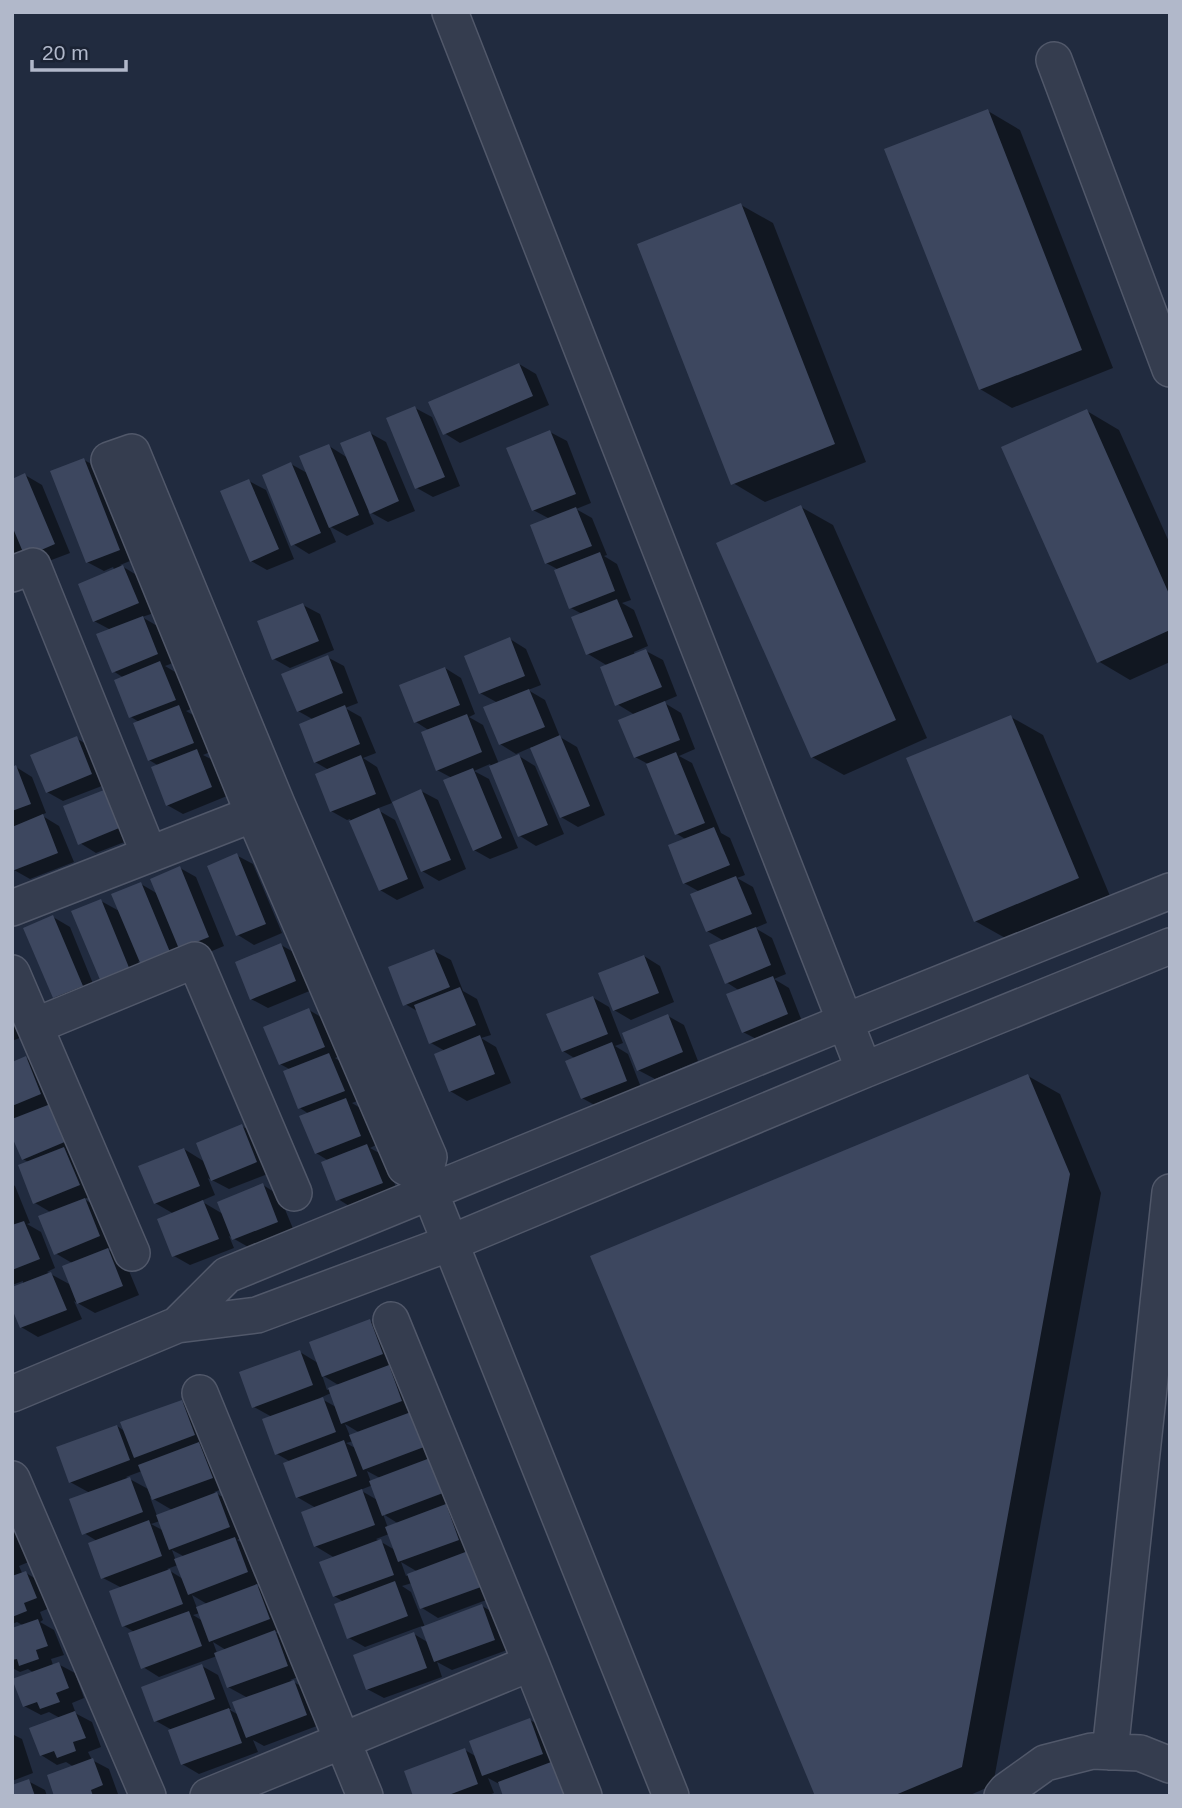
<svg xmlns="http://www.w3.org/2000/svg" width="1182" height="1808" viewBox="0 0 1182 1808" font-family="Helvetica,sans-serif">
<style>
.shadow{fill:#0007;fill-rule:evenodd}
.building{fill:#3d475f}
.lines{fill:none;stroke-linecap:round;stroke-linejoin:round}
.street-casing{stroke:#51586a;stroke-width:38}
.street{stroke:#353d4f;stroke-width:35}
</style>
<rect width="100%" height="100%" fill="#212b3f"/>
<path class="shadow" d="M988,111L1020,130L1113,368L1012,408L980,389Z
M741,205L773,223L866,462L765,502L733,483Z
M519,364L536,374L549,405L460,443L444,433Z
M415,408L432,417L460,486L433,497L417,488Z
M1087,411L1119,430L1170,544V662L1130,680L1098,661Z
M550,432L567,441L591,503L576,509L592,518L607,555L604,556L617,564L631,600L622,603L634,610L648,646L634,652L635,655L646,651L663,660L677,696L663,702L681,713L695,749L679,756L692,763L721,833L730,838L745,875L737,878L753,887L767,923L755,928L772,938L786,974L774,979L789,988L803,1024L760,1041L743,1032L740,991L726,982L724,941L707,931L700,892L684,883L687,840L677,834L648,764L635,757V715L617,704L608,666L588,654L582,614L571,608L559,570L546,563L550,519L533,510Z
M370,433L386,442L415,511L388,522L368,511L374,524L347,536L329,526L336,542L309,554L293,544L291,464L309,474L329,446L348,458Z
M84,460L101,469L135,559L120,565L140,577L154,613L142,617L159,627L173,663L165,666L177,673L191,709L186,711L195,716L210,752L203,755L213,760L227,796L183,814L167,805L159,766L149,760L139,722L131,717L124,678L113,671L111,630L94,621L115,571L113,567L104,571L87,562Z
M25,475L42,485L70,553L12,575V481Z
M249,481L266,490L294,559L267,570L251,561Z
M801,507L833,525L927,738L844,775L812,757Z
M303,605L320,614L334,650L290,668L274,659Z
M510,639L526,649L541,685L528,690L545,700L560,737L577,747L605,815L578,827L561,817L532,747L516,754L500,744L498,703L480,693Z
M327,657L344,666L358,703L345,708L361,717L376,753L363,758L377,767L392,803L376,809L395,820L424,888L397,900L380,890L350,819L347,820L331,811L329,770L315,762L314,720L298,711Z
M445,668L461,678L475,714L469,717L483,725L499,764L519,756L535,766L564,834L536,846L520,836L490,764L474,771L489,779L518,848L490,859L474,850L452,778L437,770L430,731L416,722Z
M1011,717L1043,735L1110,896L1007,939L975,921Z
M76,738L93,748L107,784L63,801L47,792Z
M16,767L32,777L46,813L41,815L59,826L74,862L30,879L14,870L12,866V769Z
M109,790L140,836L96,853L80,843Z
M421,791L438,800L466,869L439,881L422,871Z
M236,855L253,864L282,933L254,945L238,935Z
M180,868L196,877L224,946L159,973L138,961L146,979L119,991L101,901L121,912L141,884L158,894Z
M53,917L70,927L98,996L71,1007L54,997Z
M281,945L297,954L312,990L268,1008L251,999Z
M434,951L451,960L463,991L477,999L491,1035L481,1038L496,1047L511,1083L467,1101L450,1091L445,1051L431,1043L419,1012L405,1004Z
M644,956L660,966L674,1002L631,1020L614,1010Z
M592,997L609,1007L623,1043L615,1046L628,1054L642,1090L598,1107L582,1098L576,1059L563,1051Z
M309,1010L326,1020L340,1056L335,1058L345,1064L360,1100L352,1103L362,1109L376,1145L370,1148L383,1155L398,1192L354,1209L338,1199L329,1161L316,1153L309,1114L300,1108L291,1070L280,1064Z
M12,1014L22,1037L12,1041Z
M668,1016L684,1025L698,1061L655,1079L638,1070Z
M26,1058L42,1067L95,1195L84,1199L101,1209L116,1245L107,1249L124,1259L139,1295L95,1313L74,1301L82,1319L38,1337L21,1327L23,1281L12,1285V1184L15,1186L30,1223L27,1224L41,1232L55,1268L47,1272L71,1285L72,1263L55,1253L52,1213L35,1203L30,1163L23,1159L12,1120V1063Z
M1028,1076L1060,1094L1101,1193L993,1785L968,1796H817Z
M242,1126L258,1136L273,1172L229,1189L208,1178L215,1195L201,1201L223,1214L263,1185L279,1195L294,1231L250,1248L229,1236L234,1248L190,1265L174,1256V1214L155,1203L184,1149L205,1162Z
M370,1321L386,1331L398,1363L388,1367L405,1377L459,1502L447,1507L462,1515L497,1596L438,1618L422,1608L412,1583L402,1586L411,1592L425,1627L482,1606L498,1615L510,1649L452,1670L437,1662L442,1677L384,1698L367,1689L414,1634L429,1643L422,1626L365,1647L349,1638L344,1602L334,1596L335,1558L315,1546L316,1508L297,1497L291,1462L277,1454L272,1417L254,1407L300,1352L318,1363ZM322,1375L340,1386L327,1390ZM331,1393L336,1407L320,1398ZM345,1424L360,1433L350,1436ZM354,1441L357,1449L346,1443ZM367,1471L380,1478L371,1482ZM373,1485L379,1501L360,1490ZM383,1514L399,1524L388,1528ZM389,1534L395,1550L376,1539ZM401,1562L418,1572L406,1576Z
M181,1402L198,1411L228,1487L214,1492L233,1503L245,1536L237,1540L252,1548L264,1581L255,1585L273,1596L286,1628L275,1632L291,1641L303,1675L290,1680L310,1691L322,1724L264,1746L253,1740L258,1752L199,1774L182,1764L172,1730L156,1721L202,1666L218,1675L231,1709H228L239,1715L248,1698L228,1687L217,1656L159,1677L143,1667L136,1633L124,1626L122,1588L103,1578L97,1541L84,1533L90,1493L70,1482L117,1426L126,1432ZM142,1471L150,1490L126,1477ZM150,1497L172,1510L157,1516ZM160,1521L164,1531L151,1524ZM172,1550L185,1557L176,1561ZM178,1565L183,1579L167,1569ZM192,1595L207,1604L197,1608ZM200,1613L203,1621L193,1615ZM213,1642L226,1650L217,1653Z
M12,1530L22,1536L31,1561L19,1566L23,1575L26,1573L43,1583L52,1607L40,1612L43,1620L40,1622L54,1630L64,1655L51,1659L53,1665L58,1664L75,1673L84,1698L72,1703L75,1711L73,1712L92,1722L101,1747L88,1752L92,1760L109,1769L118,1794L114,1796H56L74,1767L66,1762L57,1765L41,1755L60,1718L49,1712L41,1715L24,1706L34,1673L28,1669L20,1672L12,1668V1630L24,1626L17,1622L12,1624Z
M530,1720L547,1729L585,1796L501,1785L488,1778L494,1793L486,1796H415L465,1750L477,1757Z
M12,1734L22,1739L33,1773L12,1781Z
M28,1781L45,1790L47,1796H12Z"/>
<path class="building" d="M988,109L1082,350L979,390L884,149Z
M741,203L835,444L731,485L637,244Z
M519,363L533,396L443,435L428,402Z
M415,406L445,477L415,489L386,418Z
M1087,409L1170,596V630L1097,663L1001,447Z
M550,430L576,494L532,511L506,448Z
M370,431L399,501L370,514L340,443Z
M329,444L359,515L329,528L299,456Z
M84,458L120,550L86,563L50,471Z
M291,462L321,533L291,546L262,475Z
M25,473L55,544L25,557L12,526V479Z
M249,479L279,549L250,562L220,491Z
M801,505L896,720L811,758L716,543Z
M576,507L592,546L545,564L530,525Z
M600,552L615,591L569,609L554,570Z
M123,565L139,603L93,622L78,584Z
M617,599L633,637L586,655L571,617Z
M303,603L319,641L272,660L257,621Z
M143,616L158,654L112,673L96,634Z
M510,637L525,676L479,694L464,656Z
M646,649L662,687L615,706L600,667Z
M328,655L343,693L297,712L281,674Z
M160,661L176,700L129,718L114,680Z
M445,667L460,705L414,723L399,685Z
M529,689L545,727L499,745L483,707Z
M665,701L680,740L634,758L618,720Z
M179,705L194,743L148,761L133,723Z
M345,705L360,744L314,763L299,724Z
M467,714L482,752L436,771L421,732Z
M1011,715L1079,878L974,922L906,758Z
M560,735L590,806L560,818L530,748Z
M77,736L92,774L46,793L30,755Z
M197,749L212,787L166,806L151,767Z
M676,752L705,823L675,835L646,764Z
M519,754L548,825L518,837L489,766Z
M361,755L376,794L330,812L315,774Z
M16,765L31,804L12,811V767Z
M473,768L502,838L473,851L443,780Z
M109,788L124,826L78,845L63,806Z
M421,789L451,860L421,872L392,802Z
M379,808L408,879L379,891L349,821Z
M43,814L58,853L12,871V827Z
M714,827L730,865L683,884L668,845Z
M237,853L266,924L236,936L207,866Z
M180,866L209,937L179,949L150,879Z
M736,876L752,914L706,932L690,894Z
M141,882L170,952L141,965L111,894Z
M101,899L130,970L101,982L71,911Z
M53,915L83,986L53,998L23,928Z
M756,927L771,965L725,984L709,945Z
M281,943L296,981L250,1000L235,962Z
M434,949L450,987L403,1006L388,967Z
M644,955L659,993L613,1011L598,973Z
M773,976L788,1014L742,1033L726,994Z
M460,987L476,1025L429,1044L414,1005Z
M593,996L608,1034L562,1052L546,1014Z
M309,1008L325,1047L279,1065L263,1027Z
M668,1014L683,1052L637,1071L622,1033Z
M480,1035L495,1074L449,1092L434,1054Z
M612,1042L627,1081L581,1099L565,1061Z
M329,1053L345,1091L298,1109L283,1071Z
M26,1056L41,1094L12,1106V1062Z
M1028,1074L1070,1174L962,1767L893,1796H815L590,1256Z
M346,1098L361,1136L315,1154L299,1116Z
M53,1103L67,1141L22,1160L12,1137V1119Z
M242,1124L257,1162L211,1181L196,1143Z
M367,1144L383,1183L336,1201L321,1162Z
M64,1147L80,1185L33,1204L18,1165Z
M184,1148L200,1186L154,1204L138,1166Z
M263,1183L278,1222L232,1240L217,1202Z
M85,1198L100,1236L54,1255L38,1216Z
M203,1200L219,1239L172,1257L157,1219Z
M24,1221L40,1259L12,1270V1225Z
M108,1248L123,1286L77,1304L62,1266Z
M51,1272L67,1310L20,1328L12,1309V1287Z
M370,1319L383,1354L322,1377L309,1342Z
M300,1350L313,1385L252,1408L239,1372Z
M389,1365L402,1401L341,1424L328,1388Z
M323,1397L336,1432L275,1455L262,1419Z
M182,1400L195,1435L134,1458L120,1422Z
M411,1412L424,1447L363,1470L349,1435Z
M117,1425L130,1460L69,1483L56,1447Z
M344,1440L357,1476L296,1498L283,1463Z
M199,1442L213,1478L152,1500L138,1465Z
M430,1458L443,1493L382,1516L369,1481Z
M130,1477L143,1512L82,1535L69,1499Z
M362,1489L375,1525L314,1547L301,1512Z
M217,1492L230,1527L169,1550L156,1515Z
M446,1504L459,1540L398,1562L385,1527Z
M149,1520L162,1556L101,1579L88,1543Z
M235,1537L248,1572L188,1595L174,1559Z
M381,1539L394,1575L333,1597L319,1562Z
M468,1551L481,1587L420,1609L407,1574Z
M170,1569L183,1604L122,1627L109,1591Z
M26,1571L37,1598L24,1603L27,1611L12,1617V1576Z
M395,1581L408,1616L347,1639L334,1604Z
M257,1584L270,1619L209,1642L196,1607Z
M482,1604L495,1640L434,1662L421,1627Z
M189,1611L202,1646L141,1669L128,1633Z
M38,1619L48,1646L36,1650L39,1659L19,1666L17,1659L12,1660V1628Z
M275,1630L288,1666L227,1688L214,1653Z
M414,1632L427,1668L366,1690L353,1655Z
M59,1662L69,1688L56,1693L60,1702L40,1709L37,1702L23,1707L12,1679Z
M202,1664L215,1699L154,1722L141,1687Z
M294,1680L307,1715L246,1738L232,1702Z
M229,1708L242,1743L181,1765L168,1730Z
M75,1711L86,1738L73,1742L76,1751L57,1758L54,1751L40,1756L29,1728Z
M530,1718L543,1754L482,1776L469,1741Z
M465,1748L478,1784L446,1796H413L404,1771Z
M93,1758L103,1785L91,1790L93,1796H54L47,1775Z
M559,1759L569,1796H503L498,1782Z
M29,1779L35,1796H12V1785Z"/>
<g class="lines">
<g class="street-casing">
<path id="street" d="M450,12L864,1070
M1054,60L1170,369
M132,452L277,804L429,1157L424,1177L405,1167L253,813L109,460Z
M12,574L33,566L149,854
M12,908L274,806
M12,973L132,1253
M35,1026L195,960L294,1193
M424,1177L671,1796
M391,1320L531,1663
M177,1325L227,1275L844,1022L1170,891
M200,1393L365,1796
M12,1394L177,1325L257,1315L450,1243L864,1070L1170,946
M12,1479L148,1796
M1110,1752L1170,1192
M208,1796L531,1663L584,1796
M1002,1796L1006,1791L1045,1763L1092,1751L1140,1753L1170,1765"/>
</g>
<use href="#street" class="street"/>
</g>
<rect width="1182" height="1808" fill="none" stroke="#b1b8ca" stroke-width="28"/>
<path d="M32 60v10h94v-10" fill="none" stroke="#b1b8ca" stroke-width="3.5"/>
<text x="42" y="60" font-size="21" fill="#b1b8ca" stroke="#1b2334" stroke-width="5" paint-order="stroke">20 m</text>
</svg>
